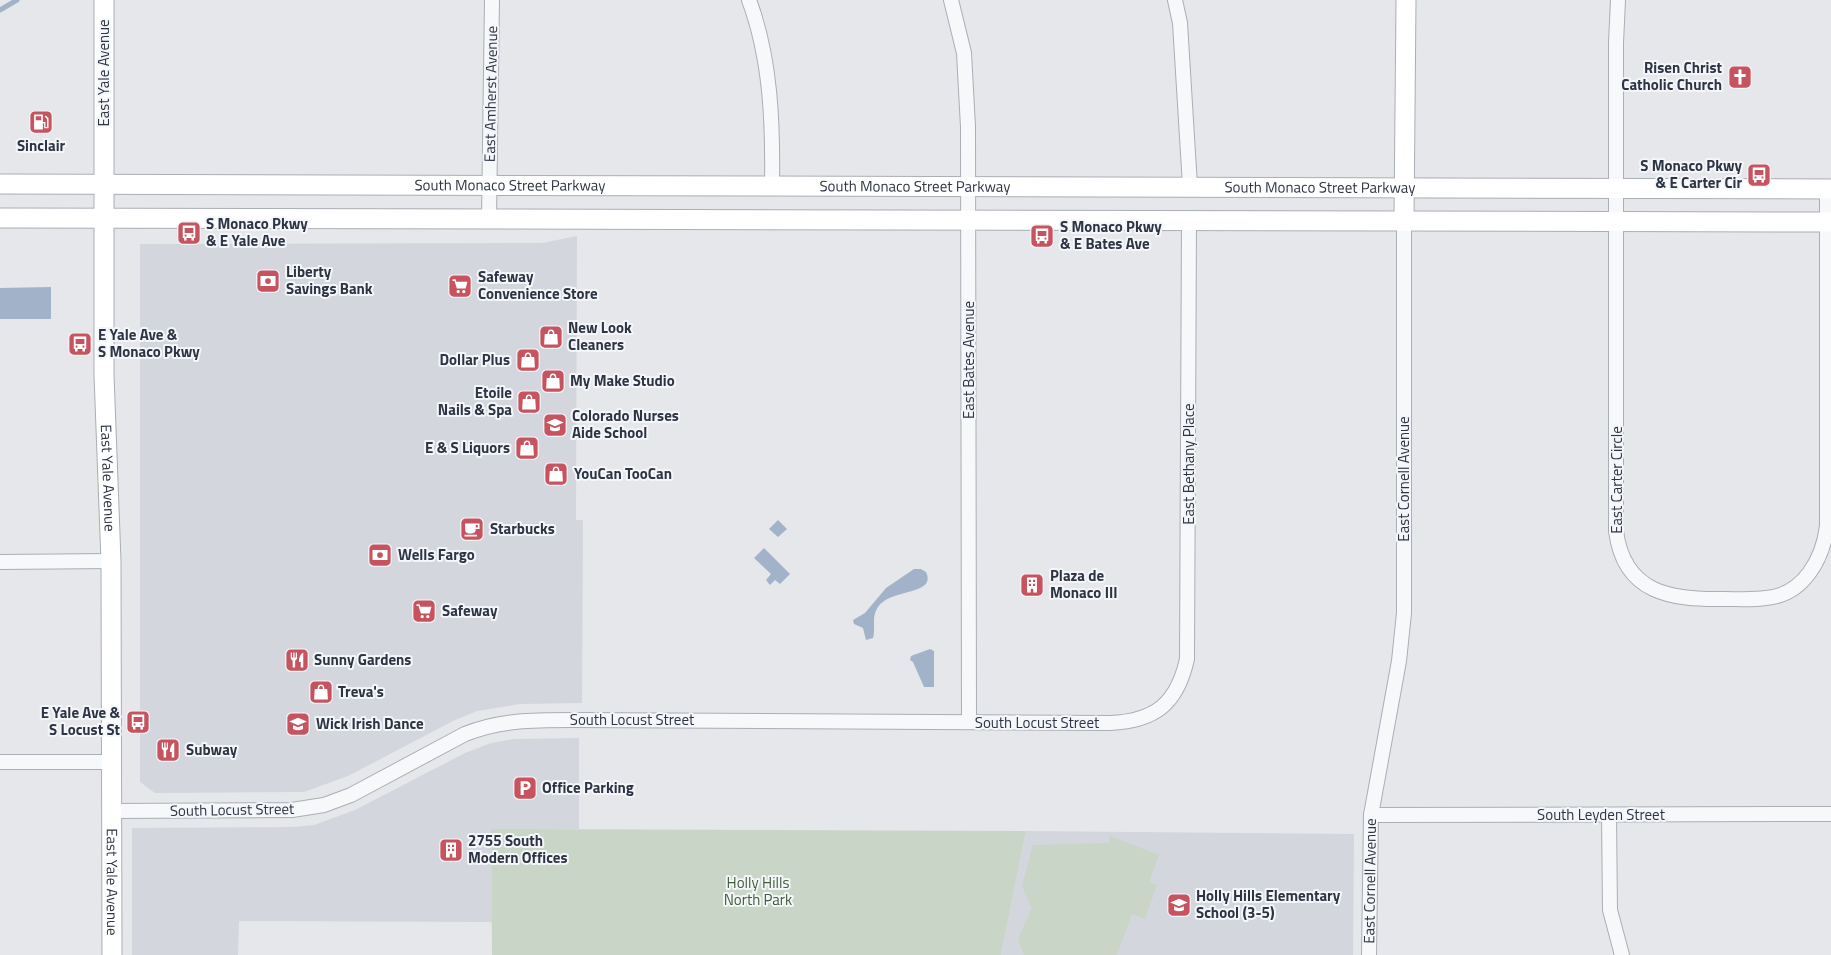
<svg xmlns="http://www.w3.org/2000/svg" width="1831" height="955" viewBox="0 0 1831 955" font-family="'Titillium Web',sans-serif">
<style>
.built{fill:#d3d6dd}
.green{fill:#c9d5c6}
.water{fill:#a2b3c9}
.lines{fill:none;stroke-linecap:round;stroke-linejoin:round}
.stream{stroke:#a2b3c9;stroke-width:5}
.street-casing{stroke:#aaaeb5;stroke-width:16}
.secondary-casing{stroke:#aaaeb5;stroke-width:21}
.street{stroke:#f7f8fa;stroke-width:14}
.secondary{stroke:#fff;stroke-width:19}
.labels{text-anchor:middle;stroke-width:4;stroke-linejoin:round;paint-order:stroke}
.poi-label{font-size:15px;font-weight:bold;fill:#2d3443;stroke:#f4f6f9;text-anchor:start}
.street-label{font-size:15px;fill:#2d3443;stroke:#f4f6f9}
.park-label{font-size:15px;fill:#405e3b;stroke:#f4f6f9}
</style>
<rect width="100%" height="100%" fill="#e5e7eb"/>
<path class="built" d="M577,236L576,520H583L582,703L520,704L477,711L453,721L348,776L304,792L155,793L140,782V244L542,243Z
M579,738V829H491L492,922L239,921L238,955H132V828L294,827L314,825L355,810L465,753L491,743L514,739Z
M1026,831L1354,834L1353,955H1001Z"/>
<path class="green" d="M491,829L1026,831L1001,955H492Z
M1110,836L1159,855L1149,882L1157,885L1145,919L1132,914L1117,955H1024L1018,939L1032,908L1022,886L1033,845L1109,843Z"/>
<path class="water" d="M51,287V319H0V288Z
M778,520L787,529L778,537L769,529Z
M764,548L790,574L780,584L775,580L770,585L766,580L771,574L754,558Z
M914,569H921L926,572C937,596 891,588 878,607C871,617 876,628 873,638L866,640L863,628L854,624L853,620L865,613L886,588Z
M930,649L934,651V687H924L913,662L910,660L911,656Z"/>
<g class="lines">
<path class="stream" d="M0,10L17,0"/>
<g class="street-casing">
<g id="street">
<path d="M749,0C771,59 773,124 772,186"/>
<path d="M951,0L964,53L968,127L969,722"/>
<path d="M1175,0L1180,23L1190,186"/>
<path d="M1618,0L1616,43V531C1624,594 1672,600 1724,599C1738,599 1753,600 1766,598C1804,595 1823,558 1827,526V189"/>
<path d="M489,218L492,0"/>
<path d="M0,562L111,561"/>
<path d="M0,762H111"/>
<path d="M111,811L292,810L324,805L351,795L465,734C500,720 534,720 571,720L1110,723C1155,721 1177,704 1187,659L1189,221"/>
<path d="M1371,815L1831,814"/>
<path d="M1609,815L1610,910L1622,955"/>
<path id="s1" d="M1369,955L1371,815L1399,661L1404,613V221"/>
</g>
</g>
<g class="secondary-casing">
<g id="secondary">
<path id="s2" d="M104,0V375L111,561L112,955"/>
<path id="s3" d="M0,184L1831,189"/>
<path d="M0,218L1831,222"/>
<path d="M1404,221L1406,0"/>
</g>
</g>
<use href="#street" class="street"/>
<use href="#secondary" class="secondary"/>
</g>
<defs>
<g id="church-square" transform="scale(1.25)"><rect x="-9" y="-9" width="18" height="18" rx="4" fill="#c7535f" stroke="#f4f6f9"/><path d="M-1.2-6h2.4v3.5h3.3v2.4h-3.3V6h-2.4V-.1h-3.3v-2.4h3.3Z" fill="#fff"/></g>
<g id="fuel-square" transform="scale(1.25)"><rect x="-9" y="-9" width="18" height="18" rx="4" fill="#c7535f" stroke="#f4f6f9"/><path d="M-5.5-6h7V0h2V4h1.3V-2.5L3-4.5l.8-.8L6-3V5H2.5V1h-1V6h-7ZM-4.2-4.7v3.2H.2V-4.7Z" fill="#fff"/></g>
<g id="bus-square" transform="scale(1.25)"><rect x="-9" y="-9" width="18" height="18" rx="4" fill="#c7535f" stroke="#f4f6f9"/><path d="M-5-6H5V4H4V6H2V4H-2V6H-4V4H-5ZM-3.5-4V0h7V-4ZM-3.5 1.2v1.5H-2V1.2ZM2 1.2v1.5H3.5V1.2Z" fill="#fff"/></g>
<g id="bank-square" transform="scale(1.25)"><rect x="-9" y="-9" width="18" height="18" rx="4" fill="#c7535f" stroke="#f4f6f9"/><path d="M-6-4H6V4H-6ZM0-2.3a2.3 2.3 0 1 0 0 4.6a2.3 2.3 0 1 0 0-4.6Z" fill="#fff"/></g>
<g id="supermarket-square" transform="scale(1.25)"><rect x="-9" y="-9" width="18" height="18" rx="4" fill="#c7535f" stroke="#f4f6f9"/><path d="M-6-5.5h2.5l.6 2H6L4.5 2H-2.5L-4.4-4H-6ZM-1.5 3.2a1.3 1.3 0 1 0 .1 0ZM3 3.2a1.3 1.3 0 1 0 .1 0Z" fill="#fff"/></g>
<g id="shop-square" transform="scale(1.25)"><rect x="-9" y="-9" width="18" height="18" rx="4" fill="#c7535f" stroke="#f4f6f9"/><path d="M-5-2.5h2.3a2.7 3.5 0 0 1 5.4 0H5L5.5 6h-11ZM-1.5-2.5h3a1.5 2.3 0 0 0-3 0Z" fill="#fff"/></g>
<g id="school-square" transform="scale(1.25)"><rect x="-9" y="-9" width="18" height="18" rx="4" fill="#c7535f" stroke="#f4f6f9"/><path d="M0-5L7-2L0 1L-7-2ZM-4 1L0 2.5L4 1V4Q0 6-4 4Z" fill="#fff"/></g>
<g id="cafe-square" transform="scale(1.25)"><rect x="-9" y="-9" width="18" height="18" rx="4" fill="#c7535f" stroke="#f4f6f9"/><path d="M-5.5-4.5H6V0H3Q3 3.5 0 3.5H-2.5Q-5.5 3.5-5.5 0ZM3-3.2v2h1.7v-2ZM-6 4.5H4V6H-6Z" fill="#fff"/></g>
<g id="building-square" transform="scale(1.25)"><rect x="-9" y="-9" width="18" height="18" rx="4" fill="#c7535f" stroke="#f4f6f9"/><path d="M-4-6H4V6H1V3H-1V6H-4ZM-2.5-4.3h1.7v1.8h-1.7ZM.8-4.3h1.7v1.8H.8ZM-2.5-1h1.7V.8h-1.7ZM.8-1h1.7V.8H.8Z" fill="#fff"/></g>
<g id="restaurant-square" transform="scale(1.25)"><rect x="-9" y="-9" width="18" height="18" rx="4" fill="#c7535f" stroke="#f4f6f9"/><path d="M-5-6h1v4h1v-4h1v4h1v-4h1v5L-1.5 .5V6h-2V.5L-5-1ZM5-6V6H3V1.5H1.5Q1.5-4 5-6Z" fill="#fff"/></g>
<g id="parking-square" transform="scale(1.25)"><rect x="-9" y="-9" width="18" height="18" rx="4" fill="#c7535f" stroke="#f4f6f9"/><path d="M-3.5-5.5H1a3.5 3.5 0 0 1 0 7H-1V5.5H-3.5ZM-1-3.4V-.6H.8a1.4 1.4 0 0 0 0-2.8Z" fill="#fff"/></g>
</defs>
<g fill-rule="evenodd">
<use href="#church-square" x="1740" y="77"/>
<use href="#fuel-square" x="41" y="122"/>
<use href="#bus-square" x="1759" y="175"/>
<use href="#bus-square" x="189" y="233"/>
<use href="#bus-square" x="1042" y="236"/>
<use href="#bank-square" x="268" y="281"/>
<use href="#supermarket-square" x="460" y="286"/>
<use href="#shop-square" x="551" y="337"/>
<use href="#bus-square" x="80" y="344"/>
<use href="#shop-square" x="528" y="360"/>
<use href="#shop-square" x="553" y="381"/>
<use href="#shop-square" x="529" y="402"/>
<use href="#school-square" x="555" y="425"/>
<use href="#shop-square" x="527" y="448"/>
<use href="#shop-square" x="556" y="474"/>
<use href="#cafe-square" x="472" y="529"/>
<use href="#bank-square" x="380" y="555"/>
<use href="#building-square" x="1032" y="585"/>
<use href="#supermarket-square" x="424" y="611"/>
<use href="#restaurant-square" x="297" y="660"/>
<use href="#shop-square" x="321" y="692"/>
<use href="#bus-square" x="138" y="722"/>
<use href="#school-square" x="298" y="724"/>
<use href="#restaurant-square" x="168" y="750"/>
<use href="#parking-square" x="525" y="788"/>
<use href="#building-square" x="451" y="850"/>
<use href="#school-square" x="1179" y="905"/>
</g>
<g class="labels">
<g class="poi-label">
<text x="1722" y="73" text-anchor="end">Risen Christ<tspan x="1722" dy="17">Catholic Church</tspan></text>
<text x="41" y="151" text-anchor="middle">Sinclair</text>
<text x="1742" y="171" text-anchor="end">S Monaco Pkwy<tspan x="1742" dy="17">&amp; E Carter Cir</tspan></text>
<text x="206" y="229">S Monaco Pkwy<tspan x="206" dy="17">&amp; E Yale Ave</tspan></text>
<text x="1060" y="232">S Monaco Pkwy<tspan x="1060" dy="17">&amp; E Bates Ave</tspan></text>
<text x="286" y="277">Liberty<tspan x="286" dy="17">Savings Bank</tspan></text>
<text x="478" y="282">Safeway<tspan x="478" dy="17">Convenience Store</tspan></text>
<text x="568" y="333">New Look<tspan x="568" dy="17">Cleaners</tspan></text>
<text x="98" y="340">E Yale Ave &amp;<tspan x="98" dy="17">S Monaco Pkwy</tspan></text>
<text x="510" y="365" text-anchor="end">Dollar Plus</text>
<text x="570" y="386">My Make Studio</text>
<text x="512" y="398" text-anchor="end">Etoile<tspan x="512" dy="17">Nails &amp; Spa</tspan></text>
<text x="572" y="421">Colorado Nurses<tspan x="572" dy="17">Aide School</tspan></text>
<text x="510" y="453" text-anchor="end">E &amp; S Liquors</text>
<text x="574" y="479">YouCan TooCan</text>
<text x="490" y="534">Starbucks</text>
<text x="398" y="560">Wells Fargo</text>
<text x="1050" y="581">Plaza de<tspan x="1050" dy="17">Monaco III</tspan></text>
<text x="442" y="616">Safeway</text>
<text x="314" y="665">Sunny Gardens</text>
<text x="338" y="697">Treva's</text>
<text x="120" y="718" text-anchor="end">E Yale Ave &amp;<tspan x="120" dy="17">S Locust St</tspan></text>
<text x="316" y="729">Wick Irish Dance</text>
<text x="186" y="755">Subway</text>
<text x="542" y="793">Office Parking</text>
<text x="468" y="846">2755 South<tspan x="468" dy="17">Modern Offices</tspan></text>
<text x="1196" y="901">Holly Hills Elementary<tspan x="1196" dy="17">School (3-5)</tspan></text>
</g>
<g class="street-label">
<text transform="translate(104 73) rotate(-90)" y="5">East Yale Avenue</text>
<text transform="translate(491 94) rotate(-89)" y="5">East Amherst Avenue</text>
<text dy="5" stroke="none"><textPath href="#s3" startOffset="510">South Monaco Street Parkway</textPath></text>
<text dy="5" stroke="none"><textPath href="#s3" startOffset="915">South Monaco Street Parkway</textPath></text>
<text dy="5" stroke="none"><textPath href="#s3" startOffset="1320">South Monaco Street Parkway</textPath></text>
<text transform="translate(969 360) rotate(-90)" y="5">East Bates Avenue</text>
<text transform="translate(1189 464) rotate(-90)" y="5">East Bethany Place</text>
<text dy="5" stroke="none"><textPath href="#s2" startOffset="478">East Yale Avenue</textPath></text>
<text transform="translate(1404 479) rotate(-90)" y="5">East Cornell Avenue</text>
<text transform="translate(1617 480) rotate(-90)" y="5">East Carter Circle</text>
<text x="632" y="725">South Locust Street</text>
<text x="1037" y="728">South Locust Street</text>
<text transform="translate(232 810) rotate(-1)" y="5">South Locust Street</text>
<text x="1601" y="820">South Leyden Street</text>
<text dy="5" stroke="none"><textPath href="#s1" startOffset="74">East Cornell Avenue</textPath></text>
<text dy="5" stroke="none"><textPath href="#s2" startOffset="882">East Yale Avenue</textPath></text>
</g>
<g class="park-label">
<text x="758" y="888">Holly Hills<tspan x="758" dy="17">North Park</tspan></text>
</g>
</g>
</svg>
